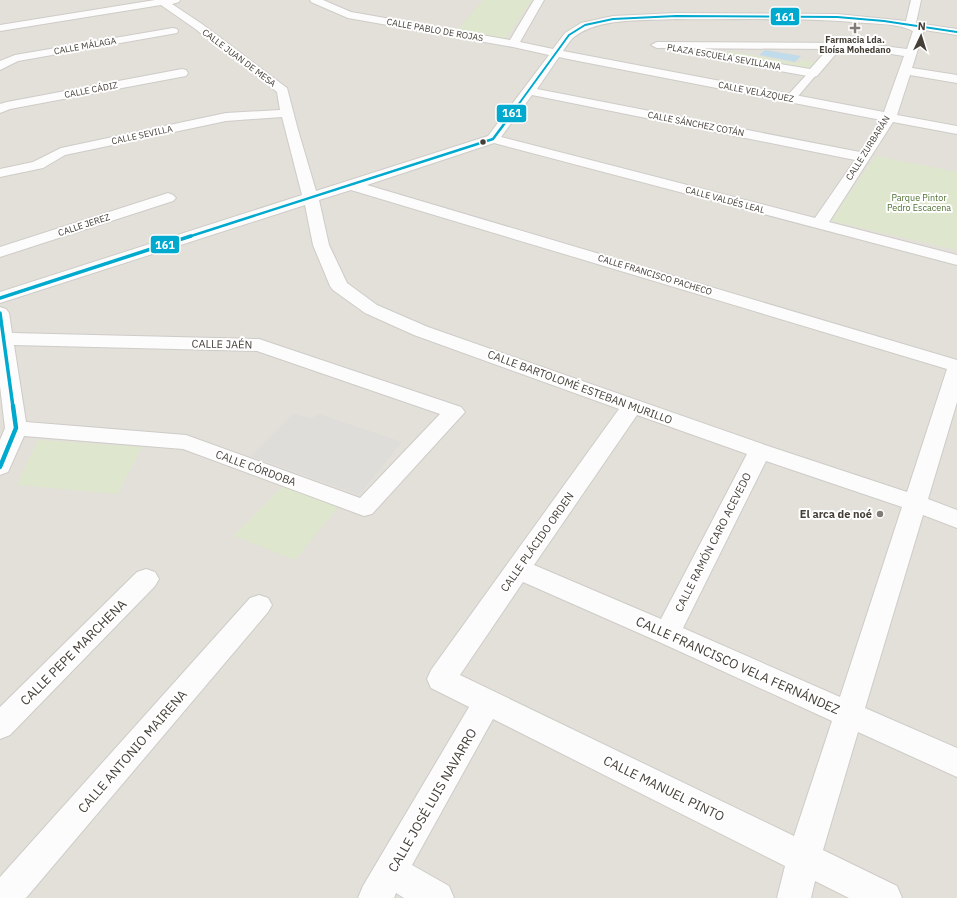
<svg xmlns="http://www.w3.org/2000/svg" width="957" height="898" viewBox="0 0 957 898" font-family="'IBM Plex Sans',sans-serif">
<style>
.residential{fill:#e3dfd9}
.green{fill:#dee7cd}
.parking{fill:#dfddda}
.water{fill:#c0dbe9}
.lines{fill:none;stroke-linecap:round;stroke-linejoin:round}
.pedestrian-casing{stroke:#ceccc8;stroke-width:2}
.minor-casing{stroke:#ceccc8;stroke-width:2}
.pedestrian{fill:#fdfcfc;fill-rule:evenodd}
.minor{fill:#fdfcfc;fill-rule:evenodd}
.bus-1-far3-casing{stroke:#fff;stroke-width:3.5}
.bus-1-far2-casing{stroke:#fff;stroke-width:4.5}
.bus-1-far1-casing{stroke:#fff;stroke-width:6}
.bus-1-casing{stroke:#fff;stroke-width:8}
.bus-1-far3{stroke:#00a9ce;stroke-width:2}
.bus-1-far2{stroke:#00a9ce;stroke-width:2.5}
.bus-1-far1{stroke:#00a9ce;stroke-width:3.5}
.bus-1{stroke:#00a9ce;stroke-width:4.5}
.poi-dot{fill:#817c76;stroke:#fff;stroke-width:1.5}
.bus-dot{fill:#453f38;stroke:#fff;stroke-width:1.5}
.labels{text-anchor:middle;stroke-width:4;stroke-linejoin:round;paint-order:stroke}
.far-street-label{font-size:9px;fill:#453f38;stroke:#fff}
.far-poi-label{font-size:9px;font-weight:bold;fill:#453f38;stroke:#fff}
.far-park-label{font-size:9px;fill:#4d7031;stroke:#fff}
.street-label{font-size:11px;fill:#453f38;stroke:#fff}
.poi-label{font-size:11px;font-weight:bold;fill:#453f38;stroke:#fff;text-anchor:end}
.near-street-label{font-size:13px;fill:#453f38;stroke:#fff}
.line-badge{stroke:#fff;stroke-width:1.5}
.badge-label{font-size:11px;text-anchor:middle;font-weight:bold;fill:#fff}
</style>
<rect width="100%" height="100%" fill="#f0eeea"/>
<path class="residential" d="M0,0H160L163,2L180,0H957V898H0Z"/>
<path class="green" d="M483,0H532L505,39L456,32Z
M730,51L797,63L800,60L816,62L809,71L726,55Z
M875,156L957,172V250L831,221Z
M38,440L142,447L117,494L17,485Z
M284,485L339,506L295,560L234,536Z"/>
<path class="parking" d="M294,413L311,419L319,414L402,442L359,495L251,456Z"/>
<path class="water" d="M765,50L801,56L795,62L759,55Z"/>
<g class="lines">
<g class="pedestrian-casing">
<path id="pedestrian" d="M813,70L816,71L818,73L816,75L794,101H786L785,99L786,97L810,71Z"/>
</g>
<g class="minor-casing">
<path id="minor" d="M155,0H180L179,2L172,4L202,24L287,88L298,130L316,191L488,136L549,55L513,47L348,18L311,2L310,0H323L351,12L510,40L534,0H544L520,42L553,49L565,33L581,23L613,16L676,13L837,14L906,21L911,0H921L916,23L957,29V35L924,30L912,68L957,75V83L910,75L897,115L957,126V134L893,122L829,222L957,255V265L494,143L367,185L957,360V402L928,499L957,510V528L923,515L865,708L957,748V777L858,732L823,850L897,886L902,898H849L815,881L811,898H777L785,866L493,719L412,865L449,886L454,898H404L396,893L394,898H358L363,886L469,707L431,688L427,679L431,670L619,409L414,335L365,313L333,290L330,286L313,245L305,205L0,303V292L302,195L282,117L226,121L65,155L43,168L0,177V169L33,162L61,148L226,113L280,110L277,92L194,28L161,5L0,31V25ZM676,19C739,20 803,17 865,23C881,24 900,24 913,31L907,49L859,43L657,42L651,45L657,48L828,49L810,69L715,53L711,54L709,56L711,58L715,59L813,77L817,76L840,49H859L904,56L884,112L563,51C566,47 570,40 574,37C599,17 645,21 676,19ZM559,57L568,59L881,120L860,152L537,89ZM532,95L855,160L815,218L501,137ZM351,190L947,369L907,492L768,446L428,327L377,305L347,283L329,245L319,200ZM637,415L747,454L661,619L534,565ZM766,461L902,507L840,697L683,628ZM523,582L657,641L832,721L794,836L460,675Z
M173,28L177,29L178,31L177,33L18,61L0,70V61L15,55Z
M182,69L186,70L188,73L186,76L10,109L0,113V104L7,102Z
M168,193L173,195L176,198L173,201L0,257V247Z
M0,307L6,309L9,313L12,333L259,339L461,407L465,412L372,514L364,516L183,449L24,436L8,472L0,475V440L5,428L0,386ZM14,345L257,351L440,414L360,498L186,435L26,422Z
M146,569L155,572L159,579L155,586L10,735L0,739V707L137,572Z
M259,595L268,598L272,605L268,612L26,898H0V877L250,598Z"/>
</g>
<use href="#pedestrian" class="pedestrian"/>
<use href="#minor" class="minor"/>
<g class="bus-1-far3-casing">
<path id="bus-1-far3" d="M518,105L569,35L585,25L613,19L676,16L837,17L884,21L957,32"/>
</g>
<g class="bus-1-far2-casing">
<path id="bus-1-far2" d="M188,237L493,139L519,104"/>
</g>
<g class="bus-1-far1-casing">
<path id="bus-1-far1" d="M0,298L191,236
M0,313L13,407"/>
</g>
<g class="bus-1-casing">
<path id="bus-1" d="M0,467L16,428L13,406"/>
</g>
<use href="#bus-1-far3" class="bus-1-far3"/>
<use href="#bus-1-far2" class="bus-1-far2"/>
<use href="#bus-1-far1" class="bus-1-far1"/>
<use href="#bus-1" class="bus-1"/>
</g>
<g class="poi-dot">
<path d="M853 22h4v4h4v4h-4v4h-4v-4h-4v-4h4z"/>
<circle cx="880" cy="514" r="4"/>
</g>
<circle class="bus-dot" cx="483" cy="142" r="3.5"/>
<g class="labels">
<g class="far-street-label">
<text transform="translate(435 30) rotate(10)" y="3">CALLE PABLO DE ROJAS</text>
<text transform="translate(85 46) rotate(-10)" y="3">CALLE MÁLAGA</text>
<text transform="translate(724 57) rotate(10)" y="3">PLAZA ESCUELA SEVILLANA</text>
<text transform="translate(239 58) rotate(37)" y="3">CALLE JUAN DE MESA</text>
<text transform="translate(91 90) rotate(-11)" y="3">CALLE CÁDIZ</text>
<text transform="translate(756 92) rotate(11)" y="3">CALLE VELÁZQUEZ</text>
<text transform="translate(696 124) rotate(11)" y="3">CALLE SÁNCHEZ COTÁN</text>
<text transform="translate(142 135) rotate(-12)" y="3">CALLE SEVILLA</text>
<text transform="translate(868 148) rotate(-58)" y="3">CALLE ZURBARÁN</text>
<text transform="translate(725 200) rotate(15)" y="3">CALLE VALDÉS LEAL</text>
<text transform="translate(84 225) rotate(-18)" y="3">CALLE JEREZ</text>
<text transform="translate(655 275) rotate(17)" y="3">CALLE FRANCISCO PACHECO</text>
</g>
<g class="far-poi-label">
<text x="855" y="43">Farmacia Lda.<tspan x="855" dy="10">Eloísa Mohedano</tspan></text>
</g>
<g class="far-park-label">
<text x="919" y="201">Parque Pintor<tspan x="919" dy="10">Pedro Escacena</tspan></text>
</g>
<g class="street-label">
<text transform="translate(222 344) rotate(1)" y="4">CALLE JAÉN</text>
<text transform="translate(580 387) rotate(20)" y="4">CALLE BARTOLOMÉ ESTEBAN MURILLO</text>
<text transform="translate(256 468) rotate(20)" y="4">CALLE CÓRDOBA</text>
<text transform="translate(537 542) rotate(-55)" y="4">CALLE PLÁCIDO ORDEN</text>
<text transform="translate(713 542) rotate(-63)" y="4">CALLE RAMÓN CARO ACEVEDO</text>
</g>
<g class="poi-label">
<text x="872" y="518">El arca de noé</text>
</g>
<g class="near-street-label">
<text transform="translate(73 652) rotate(-45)" y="5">CALLE PEPE MARCHENA</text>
<text transform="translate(738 665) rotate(24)" y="5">CALLE FRANCISCO VELA FERNÁNDEZ</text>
<text transform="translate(132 751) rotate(-49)" y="5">CALLE ANTONIO MAIRENA</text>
<text transform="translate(664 788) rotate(26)" y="5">CALLE MANUEL PINTO</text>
<text transform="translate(432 800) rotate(-60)" y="5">CALLE JOSÉ LUIS NAVARRO</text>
</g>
</g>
<g class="line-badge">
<rect x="770" y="7" width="30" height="19" rx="4" fill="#00a9ce"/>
<rect x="496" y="104" width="31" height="19" rx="4" fill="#00a9ce"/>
<rect x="150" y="235" width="30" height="19" rx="4" fill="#00a9ce"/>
</g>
<g class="badge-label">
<text x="785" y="21">161</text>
<text x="512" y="117">161</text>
<text x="165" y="249">161</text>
</g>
<g transform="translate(921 36) rotate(4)" stroke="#ffffff" stroke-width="3" paint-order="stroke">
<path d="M0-3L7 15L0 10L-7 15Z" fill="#453f38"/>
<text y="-6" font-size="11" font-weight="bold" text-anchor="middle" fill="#453f38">N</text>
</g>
</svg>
